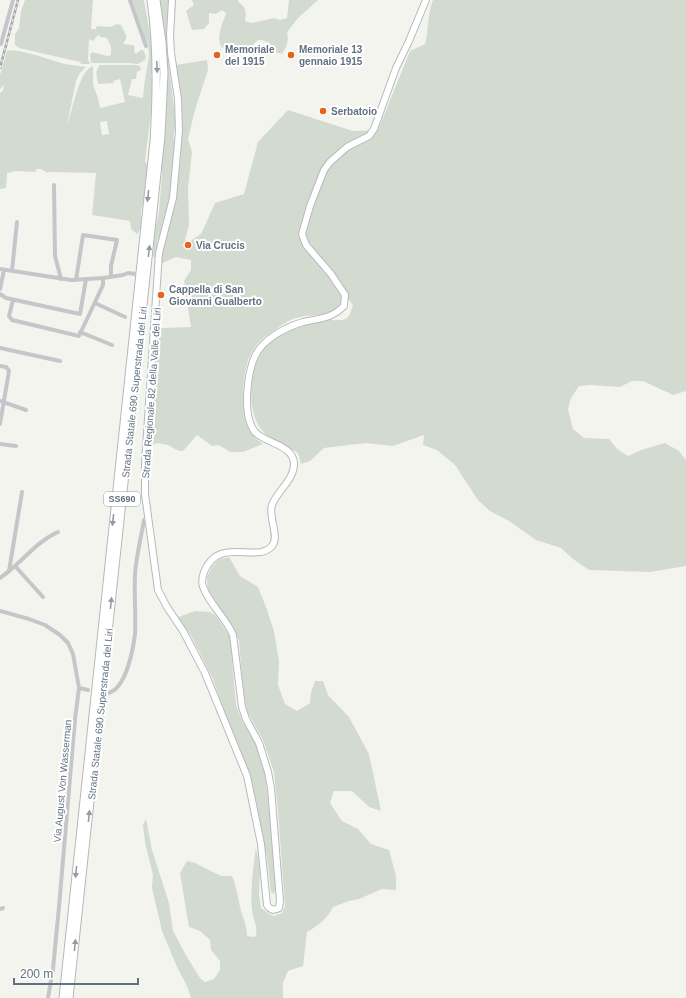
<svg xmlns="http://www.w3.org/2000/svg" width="686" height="998" viewBox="0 0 686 998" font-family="Helvetica,sans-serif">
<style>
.green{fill:#d3dbd0;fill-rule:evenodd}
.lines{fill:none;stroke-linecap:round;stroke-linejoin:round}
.secondary-casing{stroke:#b6b9be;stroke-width:8}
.trunk-casing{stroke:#b6b8bb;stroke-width:9}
.minor{stroke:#c4c6ca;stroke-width:4}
.secondary{stroke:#fff;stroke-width:6}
.trunk{stroke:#fff;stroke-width:7}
.rail-casing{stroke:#a3a8ae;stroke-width:2.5}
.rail{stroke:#fff;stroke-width:1;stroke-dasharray:3;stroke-linecap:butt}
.oneway{fill:#919ba8}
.poi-dot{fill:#e8621c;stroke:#fff;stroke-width:1.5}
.labels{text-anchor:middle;stroke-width:4;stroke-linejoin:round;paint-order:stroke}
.shield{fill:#fff;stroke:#919ba8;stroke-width:1}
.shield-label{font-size:9px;font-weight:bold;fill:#627082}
.poi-label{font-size:10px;font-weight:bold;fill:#627082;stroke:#fff;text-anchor:start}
.street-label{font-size:10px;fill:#627082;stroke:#fff}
</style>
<rect width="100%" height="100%" fill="#f4f4ef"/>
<path class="green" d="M25,0H93L91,29H96V27L98,26L111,27L117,24L121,25L126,35V39L123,44L133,45L135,47L134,51L136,54L141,50H143L146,56L145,60L138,64L128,63H91L90,55L92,52L108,56L111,55V47L107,38L101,37L98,35L93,41L89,39L88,59L90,64H81L80,62L19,48L15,45V34L19,28L21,11Z
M132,0H144C147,21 157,57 151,77L154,80C153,89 151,96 152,105L145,161L148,167L143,203L141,211V228L137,234L131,229L130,221L92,215L96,173L49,172L48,173L41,169H37L35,172L16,171L7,173L6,188L0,189V93L3,90L4,85L0,89V75L7,51C17,47 52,61 65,64C72,65 79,66 86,67L80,73L76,81L67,125C73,111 78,71 93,66V85L98,98L100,108L125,102L120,79L113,81L114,83L98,84C97,77 94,71 100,65H135L140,66L141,70L137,72L136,79H132L128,95L143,98L144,86L149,55L148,43L144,37L143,30ZM107,121L109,134L102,135L100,122Z
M160,0H168V59L176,123C175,130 171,138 176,145L173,184L168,214L157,242V254L155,258L153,256L155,230L159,212L162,174V156L167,103L166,63Z
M192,0H239L238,2C246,7 247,12 245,21L252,23L274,18L280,20L287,18L289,0H318L298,18L287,32C289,41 287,46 282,54L265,50L270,43L262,40H258L252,46L222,48C215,38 223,23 226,13L222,10L216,14L209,13V23L204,29L192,30L186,11L194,5Z
M433,0H686V391L673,395L643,381H632L620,387L591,385L579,386L571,398L568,409L573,429L584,438L609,439L617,449L628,456L641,450L665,443L679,451L686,460V566L650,572L589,570L573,559L561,548L536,540L509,521L490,511L478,500L455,465L437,450L423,445L424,435L393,446L366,443L324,448L310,461L301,464L298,453C286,446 268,439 260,428C245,406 250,360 270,342C282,331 309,322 326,320C332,319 342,322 347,318C351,315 351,309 353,305L349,300L343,299C338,319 312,313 296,318C289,320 281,325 275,330C271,333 266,335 262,339C244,355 243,382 243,405C244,422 248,435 263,444L243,452H230L219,445L212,446L197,435L183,451C177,451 175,449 170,446C166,444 161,444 156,443L150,448L154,380L159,328L191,327L184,281L191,270V260L176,257L160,264C162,251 164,238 168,225C170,218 174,210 175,202C183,155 184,111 176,65L207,60L208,70L195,110L188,139L192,152L188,188L189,225L185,240L189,242L201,234L215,203L244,194L258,142L288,110L353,131L378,130L410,51L425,44C429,29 427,14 433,0Z
M229,557L240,576L258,587L266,607L274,631L279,661L278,685L285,704L297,711L310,703L311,693L315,681H323L328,695L349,717L369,754L381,811L369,807L352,791H334L330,803L342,821L358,829L371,844L389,850L396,876V890L382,889L359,899L349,901L333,907C327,919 319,925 307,932L303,966L288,971L283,983V998H191L187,986L177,967L162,931L152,888L153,875L145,842L143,825L146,819L152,850L169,903L173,931L187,957L200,978L205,982L214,979L220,970V961L211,950L210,940L200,931L189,927L180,873L187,861L195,863L221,876H232C237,888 238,899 241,911C244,921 247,925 247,936L255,937C259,928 253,920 252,910C250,890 253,868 256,848L260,867L259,895L261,908L268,913L274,916L282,913L285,906L283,880L278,812L274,772L263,740L248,713L244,697L239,641L233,626L222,612L208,591L207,577L212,567L218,560Z
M195,611L210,612L216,616L230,637L236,705L243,723L256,744L265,775L271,825L276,888L274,894L271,892L267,857L248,772L228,722L213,679L191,636L178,617Z"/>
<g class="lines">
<g class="secondary-casing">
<path id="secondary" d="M172,0L170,35L171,53L178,99L179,131L173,198L159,253L145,463V494L158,590L167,607L183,631L205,673L247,776L261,844L267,905C270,910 274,911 279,908L280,901L271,788L268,772L259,743L246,719L242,707L233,635C226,618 211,606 204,589C201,584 202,578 204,572C219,535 257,564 272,546C280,537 268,517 272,505C277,491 295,479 294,463C293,445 265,443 255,432C242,416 247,374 255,356C263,339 286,327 303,322C320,318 331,319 344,306L345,295L331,274L306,245L302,234L310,206L324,170L330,162L347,147L369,136L374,129L396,68L409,41L426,0"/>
</g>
<g class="trunk-casing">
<path id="trunk" d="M63,998L154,141C157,93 158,47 151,0
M69,998L161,136L164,73L162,42L156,0"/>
</g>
<path class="minor" d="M130,0L146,46
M0,44H1L13,0
M54,185L55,256L61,279
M0,269L71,280L103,278L123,275L128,273L136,274
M12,271L17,222
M76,280L83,235L117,240L111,266V277
M0,289L4,270
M0,294L6,298L80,314L86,279
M13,300L9,316L12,320L79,336L103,285V278
M95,303L125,317
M80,332L112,345
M0,348L60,361
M0,366L6,367L9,371L0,424
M0,401L26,410
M0,444L16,446
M15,566L43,597
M9,571L22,492
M0,578C21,564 35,542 58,532
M0,611L29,619L45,625L60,635L68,643L73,654L79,688L75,719L59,907L53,969L48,998
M79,688L88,690
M108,693C126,689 133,650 135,634C136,614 134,595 135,575C136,557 141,538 144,520L148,517
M0,909L3,908"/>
<use href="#secondary" class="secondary"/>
<use href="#trunk" class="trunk"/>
<g class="rail-casing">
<path id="rail" d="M0,68L18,0"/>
</g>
<use href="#rail" class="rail"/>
</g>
<defs><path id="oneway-solid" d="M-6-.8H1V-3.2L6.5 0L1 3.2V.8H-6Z"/></defs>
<g class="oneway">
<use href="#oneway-solid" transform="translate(157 67) rotate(88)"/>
<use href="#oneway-solid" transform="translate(148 196) rotate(96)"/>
<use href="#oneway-solid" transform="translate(149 251) rotate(-84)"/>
<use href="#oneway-solid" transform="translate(113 520) rotate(96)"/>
<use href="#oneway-solid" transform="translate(111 603) rotate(-84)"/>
<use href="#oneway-solid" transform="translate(89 816) rotate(-84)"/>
<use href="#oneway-solid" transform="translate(76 872) rotate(96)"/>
<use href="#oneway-solid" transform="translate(75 945) rotate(-84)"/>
</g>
<g class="poi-dot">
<circle cx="217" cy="55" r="4"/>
<circle cx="291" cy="55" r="4"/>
<circle cx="323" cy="111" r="4"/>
<circle cx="188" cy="245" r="4"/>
<circle cx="161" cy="295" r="4"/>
</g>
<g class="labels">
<rect class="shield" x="104" y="492" width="36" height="14" rx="3"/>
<g class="shield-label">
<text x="122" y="502">SS690</text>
</g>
<g class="poi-label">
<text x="225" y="53">Memoriale<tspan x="225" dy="12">del 1915</tspan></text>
<text x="299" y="53">Memoriale 13<tspan x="299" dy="12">gennaio 1915</tspan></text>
<text x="331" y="115">Serbatoio</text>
<text x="196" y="249">Via Crucis</text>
<text x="169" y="293">Cappella di San<tspan x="169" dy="12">Giovanni Gualberto</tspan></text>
</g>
<g class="street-label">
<text transform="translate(134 392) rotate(-84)" y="4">Strada Statale 690 Superstrada del Liri</text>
<text transform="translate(151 393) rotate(-86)" y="4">Strada Regionale 82 della Valle del Liri</text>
<text transform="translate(100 714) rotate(-84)" y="4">Strada Statale 690 Superstrada del Liri</text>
<text transform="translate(62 781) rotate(-85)" y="4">Via August Von Wasserman</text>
</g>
</g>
<path d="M14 978v6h124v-6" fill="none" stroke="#627082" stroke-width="2"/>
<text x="20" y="978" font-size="12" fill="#627082" stroke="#ffffff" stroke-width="3" paint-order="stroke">200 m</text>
</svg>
